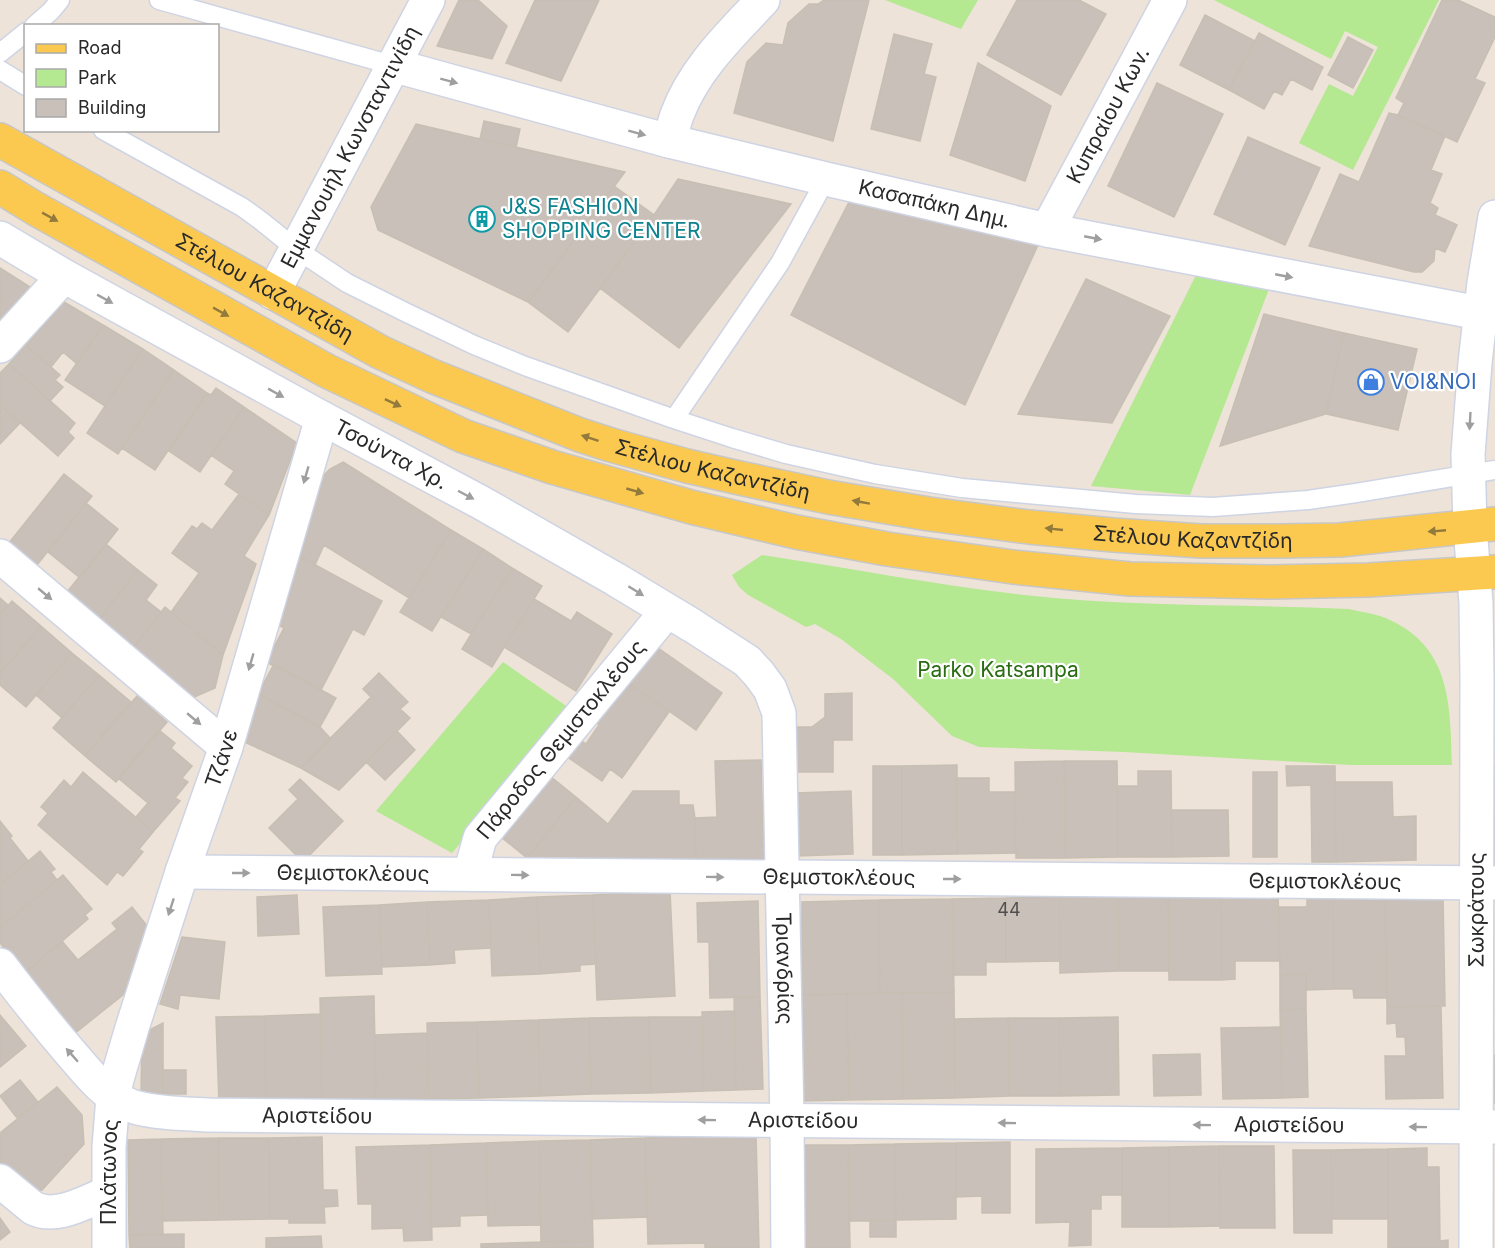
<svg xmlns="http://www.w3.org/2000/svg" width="1495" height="1248" viewBox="0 0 1495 1248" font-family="Inter,sans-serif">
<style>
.green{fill:#b4e891}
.building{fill:#c8c0b9;stroke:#c8bfb3;stroke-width:1.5}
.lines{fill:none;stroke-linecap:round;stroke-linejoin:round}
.service-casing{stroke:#ced4e3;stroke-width:21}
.minor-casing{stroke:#ced4e3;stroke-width:36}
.primary-casing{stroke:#c7c7c7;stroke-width:36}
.service{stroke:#fff;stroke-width:18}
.minor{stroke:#fff;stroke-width:33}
.primary{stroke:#fbc94f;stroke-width:33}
.oneway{fill:#9f9f9f}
.oneway2{fill:#92793c}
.labels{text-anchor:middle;stroke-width:4.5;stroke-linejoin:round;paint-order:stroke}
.number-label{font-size:18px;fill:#514f4d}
.street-label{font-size:21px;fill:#292929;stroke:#fff}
.culture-label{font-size:21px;fill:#0d838f;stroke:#fff;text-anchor:start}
.shop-label{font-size:21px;fill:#366cbe;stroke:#fff;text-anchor:start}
.park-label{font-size:21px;fill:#2b6b14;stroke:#fff}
</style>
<rect width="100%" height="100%" fill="#ede3d9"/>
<path class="green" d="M885,0H978L961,29Z
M1214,0H1439L1353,170L1299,143L1329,84L1353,96L1378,47L1345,31L1331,59Z
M1197,273L1269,289L1190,495L1091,486Z
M762,555C849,568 936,585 1024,595C1131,607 1240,604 1348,609C1362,612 1379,614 1392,621C1452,650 1450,708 1452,765H1351L1124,752L979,747L952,736L893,679L841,639L815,624L806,627L748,595L739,587L732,575Z
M503,662L572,710L452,853L376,811Z"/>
<path class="building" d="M459,0H478L507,26L492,59L437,46Z
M535,0H599L561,81L506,63Z
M824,0H869L833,141L734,113L747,62L766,43L783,45L788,23L809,4H818Z
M1017,0H1079L1106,14L1061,95L987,55Z
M1442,0H1458L1495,17V37L1475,79L1485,83L1457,142L1398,115L1404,103L1396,98Z
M1205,15L1255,41L1229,90L1180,65Z
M1259,33L1323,67L1312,90L1291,79L1282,95L1274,91L1264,109L1229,90Z
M894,34L932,44L924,74L936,77L920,141L871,129Z
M1348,37L1373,50L1353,88L1328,75Z
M978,63L1051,106L1025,181L950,155Z
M1157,83L1223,114L1174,217L1108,186Z
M1389,113L1398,115L1445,136L1431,170L1442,174L1430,203L1438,208L1435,215L1457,225L1445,252L1435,248L1434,261L1422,272H1414L1309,246L1340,174L1359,182Z
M484,121L520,129L516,147L480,139Z
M416,124L480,139L625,172L528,302L378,230L371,207Z
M1248,137L1320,168L1285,245L1214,214Z
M678,179L791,204L679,348L600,288L654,215Z
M614,186L654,215L568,332L528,302Z
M850,200L1038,245L965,405L791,315Z
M0,268L30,287L0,323Z
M1086,279L1170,316L1112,423L1018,414Z
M64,302L103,325L77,364L63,352L51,367L26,345Z
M1264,314L1344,333L1326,414L1220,446Z
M103,325L143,349L105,406L65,380Z
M1344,333L1417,349L1398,430L1326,414Z
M26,345L60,375L55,380L63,387L50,401L9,364Z
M143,349L174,370L118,454L87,433Z
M9,364L75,423L68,432L74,438L58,456L0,405V373Z
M174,370L207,393L155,470L122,448Z
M216,388L244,407L200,472L169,451L207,393L211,395Z
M0,405L20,423L0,444Z
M244,407L297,443L269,515L225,484L234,471L211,455Z
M343,462L451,530L409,598L324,545L315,565L297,555L319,480L330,469Z
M64,474L92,496L33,570L5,548Z
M239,494L269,515L244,556L256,564L223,655L171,612L199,573L172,553L192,526L197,529L202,523L212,530Z
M86,503L118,529L80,578L48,552Z
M451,530L483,549L432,631L400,612Z
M106,544L138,570L96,623L63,597Z
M483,549L512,568L471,634L441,617Z
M297,555L382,601L364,635L353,629L321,690L266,662L284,628L275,623Z
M512,568L542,586L492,667L462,649Z
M138,570L157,585L146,600L161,612L131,651L96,623Z
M0,598L8,605L0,615Z
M534,599L571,621L577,612L612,634L576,691L504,647Z
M12,601L41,626L0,673V615Z
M165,607L223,655L215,688L190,699L131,651Z
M41,626L72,653L26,707L0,685V673Z
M651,643L722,693L696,730L625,680Z
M72,653L99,675L62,718L36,695Z
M274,664L336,698L320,727L258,694Z
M379,673L408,702L400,709L410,718L339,790L301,768L371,697L363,689Z
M99,675L131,702L85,756L53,728Z
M625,680L669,712L622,778L610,769L602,781L566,756L578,738L586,744L599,725L596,722Z
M254,692L320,727L331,739L301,768L238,739Z
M852,693V740H833V772H789V727H812L825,717V694Z
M137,696L167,722L116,782L85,756Z
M159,730L175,743L171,748L192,766L182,778L188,782L175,798L180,801L153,832L136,817L148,803L118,778Z
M397,731L415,750L385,780L366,762Z
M761,760L764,860L696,862L695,818L717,817L715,761Z
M1064,761L1065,858H1016L1015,762Z
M1064,761H1117L1118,857L1065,858Z
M957,765V854L902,855V766Z
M873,766H902V855H873Z
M1286,766H1335L1336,862H1312L1311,785L1287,786Z
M1493,767H1495L1494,865Z
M1138,771H1171L1172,857H1118L1117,786H1138Z
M83,772L153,832L139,849L143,852L123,876L117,872L107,885L38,825L48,813L41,807L64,780L71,787Z
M1253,772H1277V857H1253Z
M550,776L576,797L527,858L501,837Z
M956,778H989V792H1015L1016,853L957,854Z
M300,779L343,821L303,862L269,828L298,799L289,790Z
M1335,782H1392L1393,817L1416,816V860L1336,862Z
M633,791H679V805H693L695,818L696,862L527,858L576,797L608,824Z
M851,791L853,854L798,856L796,793Z
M1171,810H1228L1229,856L1172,857Z
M0,821L12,836L10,838L28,861L0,885Z
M40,851L55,869L51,872L57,880L0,928V885Z
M63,875L92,909L85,915L88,919L25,973L0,943V928Z
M670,891L675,996L597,1000L593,895Z
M1278,893L1280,961H1235V979L1222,980L1221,894Z
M1221,894L1222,980H1169L1168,895Z
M297,895L299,934L258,936L257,897Z
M593,895L596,964L580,965V971L540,974L537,897Z
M1168,895L1169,971H1119L1118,896Z
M1118,896L1119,971L1060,973L1059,897Z
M1443,896L1445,1006L1387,1007L1385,898Z
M537,897L540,974L492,976L489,900Z
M1059,897L1060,961L1006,962V898Z
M1006,898V962H986V975H953L952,899Z
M1385,898L1387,998H1354L1353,989H1334L1333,899Z
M952,899L954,992L880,993L879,900Z
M1307,899H1333L1334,989L1306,990V974L1280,975L1279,907H1307Z
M489,900L491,948L454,950L455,963L430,965L427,902Z
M879,900L880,993L798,995L797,951L802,952V902Z
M758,901L760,997L710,998L709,942H698L697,903Z
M427,902L430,965L382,967L379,905Z
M379,905L382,974L326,976L323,907Z
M132,907L147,926L124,994L74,1034L25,973L62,941L78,960L117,929L112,923Z
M182,937L225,942L219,999L180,995L178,1009L160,1004Z
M1306,974V1009L1280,1010V975Z
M954,992L955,1098L903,1099L902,993Z
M902,993L903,1099L849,1100L847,994Z
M847,994L849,1100L799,1101L798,995Z
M374,996L376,1100L322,1102L320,998Z
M734,997H760L763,1089L736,1090Z
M1441,1006L1443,1098L1386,1099L1385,1056H1406L1405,1037H1397L1396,1023L1387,1024V1007Z
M1306,1009L1308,1097L1282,1098L1280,1010Z
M734,1011L736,1090L704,1091L702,1012Z
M320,1014L322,1102L266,1104L265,1016Z
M0,1015L26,1046L0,1067Z
M265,1016L266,1104L219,1105L216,1017Z
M649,1017L651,1093L591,1094L589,1018Z
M649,1017H702L704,1091L651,1093Z
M1118,1017L1119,1095L1060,1096L1059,1018Z
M589,1018L591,1094L540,1096L538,1020Z
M1008,1018L1009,1096L955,1098L954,1019Z
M1008,1018H1059L1060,1096H1009Z
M538,1020L540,1096L479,1098L477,1022Z
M477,1022L479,1098L429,1099L427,1023Z
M163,1023V1094L141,1092L142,1034Z
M1281,1027L1282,1098L1223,1099L1221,1028Z
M427,1033L429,1099L376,1100L375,1035Z
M1200,1054L1201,1095L1154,1096L1153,1055Z
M1494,1055H1495V1103H1494Z
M162,1070H186V1094H163Z
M20,1080L38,1102L17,1118L0,1096Z
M57,1087L82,1115L84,1144L42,1190L27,1192L0,1169V1133Z
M756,1135L759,1248H705V1243L648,1244L645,1138Z
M322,1137L323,1190H337L338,1206L324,1207L325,1223H289V1219H270L269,1138Z
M218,1138L219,1220L162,1221L161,1139Z
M218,1138H269L270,1219L219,1220Z
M645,1138L647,1217L592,1219L590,1140Z
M161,1139L163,1234L129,1235L128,1140Z
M590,1140L593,1241L541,1242L539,1141Z
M539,1141L541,1225L488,1226L486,1143Z
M1010,1142V1213H982V1196L956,1197V1143Z
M486,1143L488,1215L460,1216V1226L431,1227L430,1145Z
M956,1143V1219L896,1220L895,1144Z
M895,1144L896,1220L849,1221L848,1145Z
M430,1145L432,1240L404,1241L403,1228L372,1229V1204H358L356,1147Z
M797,1145H848L850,1248H798Z
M1219,1146L1220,1226L1169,1227V1147Z
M1219,1146H1274L1275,1228H1220Z
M1169,1147V1227H1122V1148Z
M1122,1148V1195H1101V1209H1091V1245L1069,1246L1070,1222L1036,1223V1149Z
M1427,1148V1167H1439L1440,1241L1448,1240V1248H1388V1149Z
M1388,1149V1219H1332L1331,1150Z
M1293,1150H1331L1332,1233H1294Z
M0,1218L10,1232L0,1240Z
M896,1220V1237H870V1221Z
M184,1234V1248H130L129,1235Z
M321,1236L322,1248H266V1238Z
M593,1241V1248H542L541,1242Z
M541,1242L542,1248H481V1244Z"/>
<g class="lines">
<g class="service-casing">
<path id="service" d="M159,0L392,65
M34,26L51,11L60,0
M0,53L26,32
M0,70L26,86
M103,130L242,207L260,220L296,249L347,283L407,313L474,345L525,366L674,419L780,263L826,179
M674,419L732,438L786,454L875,474L962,488L1136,504L1213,507L1308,500L1356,493L1495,470"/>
</g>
<g class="minor-casing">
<g id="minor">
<path id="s1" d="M392,65L669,141L826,179L1047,230L1495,316"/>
<path d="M669,141C672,133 674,123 677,115C694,69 731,34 763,0"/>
<path id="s2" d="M1047,230L1170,0"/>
<path id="s3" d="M0,238L64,276L322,418L480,502L615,579L693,626L747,661L759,674L770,689L779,713L787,1121L788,1248"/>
<path id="s4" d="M273,293L428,0"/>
<path d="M0,346L64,276"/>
<path d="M0,556L226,747"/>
<path id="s5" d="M182,872L1495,883"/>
<path id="s6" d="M470,874L480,838L667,611"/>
<path id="s7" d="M0,965C22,994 45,1023 69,1051C87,1072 105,1096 131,1106C151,1113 187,1114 209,1115L1495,1127"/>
<path d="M0,1181L33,1208C56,1220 85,1202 108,1193"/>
<path id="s8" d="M109,1248V1147L113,1097L117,1079L132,1028L182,872L226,747L322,418"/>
<path id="s9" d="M1476,1248L1477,678L1476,603L1470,527L1468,454L1475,363L1484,283L1495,217"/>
</g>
</g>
<g class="primary-casing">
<g id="primary">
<path id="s10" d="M0,140L380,352L432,376L580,435L611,445L687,466L735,477L828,497L929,514L1029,527L1113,535L1201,541H1280L1340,540L1495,524"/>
<path d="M0,187L36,209L327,371L463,436L552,467L691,507L796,532L887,549L1013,567L1130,579L1269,582L1369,580L1495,572"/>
</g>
</g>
<use href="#service" class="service"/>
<use href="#minor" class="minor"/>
<use href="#primary" class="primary"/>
</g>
<defs><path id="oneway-solid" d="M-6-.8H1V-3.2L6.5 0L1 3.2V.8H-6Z" transform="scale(1.5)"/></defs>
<g class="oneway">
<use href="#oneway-solid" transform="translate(449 81) rotate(15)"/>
<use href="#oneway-solid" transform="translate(637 133) rotate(15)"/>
<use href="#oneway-solid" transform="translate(1093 238) rotate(11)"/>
<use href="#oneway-solid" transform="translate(1284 276) rotate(11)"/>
<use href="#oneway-solid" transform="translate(105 299) rotate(29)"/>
<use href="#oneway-solid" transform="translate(276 393) rotate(29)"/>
<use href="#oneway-solid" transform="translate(1470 421) rotate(93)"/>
<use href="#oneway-solid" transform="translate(306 475) rotate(106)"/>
<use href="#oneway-solid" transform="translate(466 495) rotate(28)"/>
<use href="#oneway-solid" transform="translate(636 591) rotate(32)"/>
<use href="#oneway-solid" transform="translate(45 594) rotate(40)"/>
<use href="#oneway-solid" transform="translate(251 662) rotate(106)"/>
<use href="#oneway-solid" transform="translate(194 719) rotate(40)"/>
<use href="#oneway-solid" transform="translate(241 873)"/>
<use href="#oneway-solid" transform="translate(520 875) rotate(1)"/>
<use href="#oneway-solid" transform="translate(715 877) rotate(1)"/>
<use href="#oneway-solid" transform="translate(952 879)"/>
<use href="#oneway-solid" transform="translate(171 907) rotate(108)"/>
<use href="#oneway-solid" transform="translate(72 1055) rotate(-131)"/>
<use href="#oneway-solid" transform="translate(707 1120) rotate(-179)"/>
<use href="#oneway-solid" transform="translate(1007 1123) rotate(-179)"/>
<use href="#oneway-solid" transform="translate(1202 1125) rotate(-179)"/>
<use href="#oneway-solid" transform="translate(1418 1127) rotate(-179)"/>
</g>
<g class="oneway2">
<use href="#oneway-solid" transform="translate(50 217) rotate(29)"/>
<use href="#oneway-solid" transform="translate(221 312) rotate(29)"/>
<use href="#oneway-solid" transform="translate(393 403) rotate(25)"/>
<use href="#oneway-solid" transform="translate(590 438) rotate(-162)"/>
<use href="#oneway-solid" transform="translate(635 491) rotate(16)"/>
<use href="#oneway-solid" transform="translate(861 502) rotate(-170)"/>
<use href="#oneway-solid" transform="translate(1054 529) rotate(-174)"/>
<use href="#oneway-solid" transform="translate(1437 531) rotate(175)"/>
</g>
<defs>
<g id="building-ring" transform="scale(1.35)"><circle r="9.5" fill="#fff" stroke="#0f9aa8" stroke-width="1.5"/><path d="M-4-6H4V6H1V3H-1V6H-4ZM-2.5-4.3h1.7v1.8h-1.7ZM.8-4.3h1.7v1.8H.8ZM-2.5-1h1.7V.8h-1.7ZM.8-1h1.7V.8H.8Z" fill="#0f9aa8"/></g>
<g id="shop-ring" transform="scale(1.35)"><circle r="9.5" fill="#fff" stroke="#3f7fe0" stroke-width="1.5"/><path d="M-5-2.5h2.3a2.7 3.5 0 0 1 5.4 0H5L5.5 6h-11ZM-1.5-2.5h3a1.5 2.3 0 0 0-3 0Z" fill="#3f7fe0"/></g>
</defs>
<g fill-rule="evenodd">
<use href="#building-ring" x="482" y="219"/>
<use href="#shop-ring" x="1371" y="382"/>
</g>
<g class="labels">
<g class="number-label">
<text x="1009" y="916">44</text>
</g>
<g class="street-label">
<text dy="7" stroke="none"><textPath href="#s2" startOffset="130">Κυπραίου Κων.</textPath></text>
<text dy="7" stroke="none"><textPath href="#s4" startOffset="165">Εμμανουήλ Κωνσταντινίδη</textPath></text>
<text dy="7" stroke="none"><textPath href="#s1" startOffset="560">Κασαπάκη Δημ.</textPath></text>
<text dy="7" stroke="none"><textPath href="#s10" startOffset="303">Στέλιου Καζαντζίδη</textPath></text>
<text dy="7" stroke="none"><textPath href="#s3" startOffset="447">Τσούντα Χρ.</textPath></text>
<text dy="7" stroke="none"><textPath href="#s10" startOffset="789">Στέλιου Καζαντζίδη</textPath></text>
<text dy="7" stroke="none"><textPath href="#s10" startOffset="1275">Στέλιου Καζαντζίδη</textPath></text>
<text dy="7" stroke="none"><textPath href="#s6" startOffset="165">Πάροδος Θεμιστοκλέους</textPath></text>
<text dy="7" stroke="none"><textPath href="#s8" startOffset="507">Τζάνε</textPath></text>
<text dy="7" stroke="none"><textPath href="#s5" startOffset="171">Θεμιστοκλέους</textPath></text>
<text dy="7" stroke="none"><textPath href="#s5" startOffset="657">Θεμιστοκλέους</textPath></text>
<text dy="7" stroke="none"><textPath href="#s5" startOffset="1143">Θεμιστοκλέους</textPath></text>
<text dy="7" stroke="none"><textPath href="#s9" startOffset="338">Σωκράτους</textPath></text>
<text dy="7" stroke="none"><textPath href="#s3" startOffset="1176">Τριανδρίας</textPath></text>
<text dy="7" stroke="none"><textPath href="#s7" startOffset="381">Αριστείδου</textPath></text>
<text dy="7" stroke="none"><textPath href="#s7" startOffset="867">Αριστείδου</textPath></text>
<text dy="7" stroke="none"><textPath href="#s7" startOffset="1353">Αριστείδου</textPath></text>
<text dy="7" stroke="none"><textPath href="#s8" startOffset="76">Πλάτωνος</textPath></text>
</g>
<g class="culture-label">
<text x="502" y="214">J&amp;S FASHION<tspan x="502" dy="24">SHOPPING CENTER</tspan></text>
</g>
<g class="shop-label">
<text x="1390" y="389">VOI&amp;NOI</text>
</g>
<g class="park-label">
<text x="998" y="677">Parko Katsampa</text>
</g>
</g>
<rect x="24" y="24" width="195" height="108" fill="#ffffff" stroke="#a9a9a9" stroke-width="1.5"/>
<rect x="36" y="44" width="30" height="9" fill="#fbc94f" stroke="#a9a9a9" stroke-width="1.5"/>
<text x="78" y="54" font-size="18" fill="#292929">Road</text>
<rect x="36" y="69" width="30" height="18" fill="#b4e891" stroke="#a9a9a9" stroke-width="1.5"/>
<text x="78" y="84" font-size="18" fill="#292929">Park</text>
<rect x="36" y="99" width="30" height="18" fill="#c8c0b9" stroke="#a9a9a9" stroke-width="1.5"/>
<text x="78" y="114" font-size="18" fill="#292929">Building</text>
</svg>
